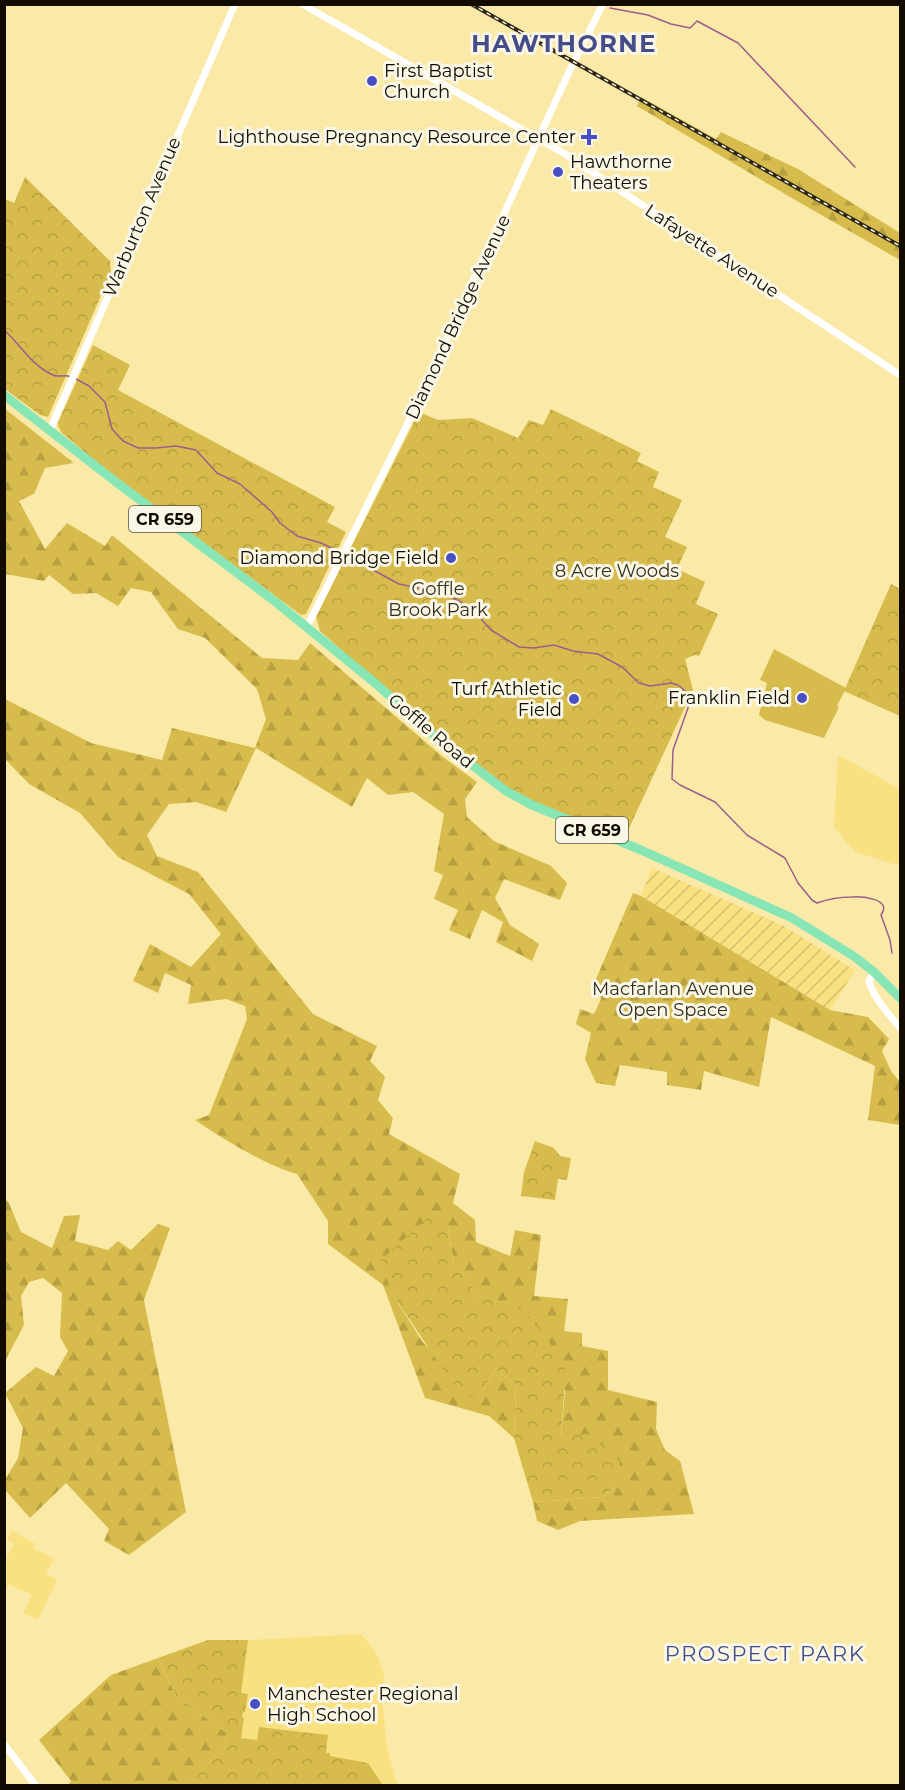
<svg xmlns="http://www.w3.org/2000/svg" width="905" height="1790" font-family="Montserrat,sans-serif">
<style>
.built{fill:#f9e181}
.industrial{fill:url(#industrial-furrows)}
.grass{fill:#d7bc4d}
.forest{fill:url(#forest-firs)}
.park{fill:url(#park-crowns)}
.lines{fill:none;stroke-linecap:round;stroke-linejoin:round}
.stream{stroke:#9e5d8b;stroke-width:1.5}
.tertiary{stroke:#fff;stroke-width:7}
.primary{stroke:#88e5b5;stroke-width:9}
.rail-casing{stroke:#2f2715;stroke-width:4}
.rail{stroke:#fbf7e7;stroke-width:1.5;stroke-dasharray:4.5;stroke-linecap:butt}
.poi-dot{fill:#484ec3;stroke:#fbf7e7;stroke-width:2}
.labels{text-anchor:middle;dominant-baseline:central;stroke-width:6;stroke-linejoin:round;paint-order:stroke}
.shield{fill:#fbf7e7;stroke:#575245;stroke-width:1.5}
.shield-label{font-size:16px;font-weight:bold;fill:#110b00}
.poi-label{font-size:18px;fill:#110b00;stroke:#fbf7e7;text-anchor:end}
.street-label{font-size:18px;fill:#110b00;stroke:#fbf7e7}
.park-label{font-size:18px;fill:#342f1b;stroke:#fbf7e7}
.quarter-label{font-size:21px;letter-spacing:1.5px;fill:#444d8a;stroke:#fbf7e7}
.district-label{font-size:24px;font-weight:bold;letter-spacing:1.5px;fill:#444d8a;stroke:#fbf7e7}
</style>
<defs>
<pattern id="industrial-furrows" width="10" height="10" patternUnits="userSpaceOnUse" patternTransform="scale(1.5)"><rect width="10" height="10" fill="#f9e181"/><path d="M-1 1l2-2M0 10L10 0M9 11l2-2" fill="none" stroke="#d4c06e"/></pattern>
<pattern id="forest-firs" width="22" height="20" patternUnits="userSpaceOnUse" patternTransform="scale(1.5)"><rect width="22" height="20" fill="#d7bc4d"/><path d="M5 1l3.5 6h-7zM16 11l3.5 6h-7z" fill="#b8a041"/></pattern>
<pattern id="park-crowns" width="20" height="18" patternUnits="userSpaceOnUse" patternTransform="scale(1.5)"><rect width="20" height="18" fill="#d7bc4d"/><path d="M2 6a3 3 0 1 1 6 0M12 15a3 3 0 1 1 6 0" fill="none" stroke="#b8a041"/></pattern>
</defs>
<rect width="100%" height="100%" fill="#fbeaa7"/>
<!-- built -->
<g class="built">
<polygon points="838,755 900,789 900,866 855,852 834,827"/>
<polygon points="11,1531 36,1544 34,1549 54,1558 46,1574 57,1580 38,1620 23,1613 32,1595 9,1584 5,1593 5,1562 14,1543 7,1540"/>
<polygon points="361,1634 376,1652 384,1675 382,1698 387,1747 396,1781 399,1785 189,1785 218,1752 158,1658 208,1640 248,1640"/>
</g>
<!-- industrial -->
<polygon class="industrial" points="652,868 782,925 855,970 830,1010 641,896"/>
<!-- grass -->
<polygon class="grass" points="774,649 846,688 837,706 839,707 824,738 765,720 759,715 767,683 760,680"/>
<!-- forest -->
<g class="forest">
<polygon points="641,97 716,139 721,132 798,169 900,233 900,260 790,197 637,106"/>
<path d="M4,408L74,463L45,468L34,494L19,501L45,549L67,523L105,546L112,535L262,658L298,660L310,643L443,757L477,782L465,799L467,817L494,841L551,866L567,883L560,900L504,879L495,898L510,925L539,944L532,961L496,942L503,922L482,910L470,939L449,930L458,910L434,899L443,875L434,871L444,814L413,792L388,795L367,778L352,807L256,748L226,812L196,802L169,804L147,835L157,856L198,872L313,1014L377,1046L370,1061L385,1077L378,1100L393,1118L389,1134L460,1174L453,1203L475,1220L476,1242L510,1256L515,1230L541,1235L534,1296L568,1299L564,1331L582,1333V1346L608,1351V1390L657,1402L656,1429L665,1450L680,1461L694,1514L580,1521L558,1530L537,1521L533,1502L603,1497L616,1486L561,1438L565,1390L510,1303L479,1298L454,1264L448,1229L381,1261L393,1295L422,1341L430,1350L481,1393L495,1369L516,1385L514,1438L489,1416L425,1398L383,1285L328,1244V1221L297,1174C265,1165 223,1139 195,1120L209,1115L247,1019L245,1006L226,999L188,1004L191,985L165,973L158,993L133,981L150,944L191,967L221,934L189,894L118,857L80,813L29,784L5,759V699L91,743L162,760L172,728L255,748L266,719L257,689L205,638L178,629L151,592L131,588L118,606L96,593L73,594L49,575L44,581L5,574Z"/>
<polygon points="633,893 641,896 830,1010 868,1017 889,1039 882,1051 891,1071 900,1082 900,1125 868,1120 875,1066 771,1017 759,1087 704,1071 701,1090 667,1085 667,1072 620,1065 615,1086 596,1083 585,1059 591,1033 576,1024 580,1009 594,1014 601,999 596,979"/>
<polygon points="5,1200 8,1201 21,1232 52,1248 64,1216 80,1215 75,1241 108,1250 118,1241 131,1250 158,1224 170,1228 144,1300 186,1512 129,1555 104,1541 109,1529 66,1483 30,1518 5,1490 5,1480 18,1458 23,1428 5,1393 36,1367 54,1376 68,1351 60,1337 62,1293 43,1278 29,1282 21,1296 24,1325 5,1361"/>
<polygon points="158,1658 176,1696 228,1734 223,1747 189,1786 68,1785 71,1781 39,1740 111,1675"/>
</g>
<!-- park -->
<g class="park">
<polygon points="25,177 110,261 111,273 48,417 40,415 5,389 5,199 14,203"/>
<polygon points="93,345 130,365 118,390 335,507 327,522 346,532 306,614 301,615 109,472 62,433 58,426 58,422"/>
<polygon points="551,409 641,453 637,461 659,472 653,487 682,500 665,537 687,547 677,569 705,582 696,604 718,614 699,656 695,655 685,659 693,690 624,839 532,801 506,787 438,736 320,631 316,617 419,412 438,420 472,418 518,438 529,420 543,425"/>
<polygon points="891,584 900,589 900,716 844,691"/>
<polygon points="535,1141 554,1148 560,1156 571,1158 567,1180 558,1179 555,1200 521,1196 524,1172"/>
<polygon points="431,1215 448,1229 454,1264 479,1297 510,1303 530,1317 566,1365 561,1437 588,1434 620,1461 616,1486 603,1497 533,1502 514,1438 516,1385 495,1369 481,1393 462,1398 393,1295 380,1261"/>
<polygon points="208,1640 248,1640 241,1693 248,1694 245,1712 243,1712 242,1717 244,1718 241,1738 257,1740 259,1727 328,1735 326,1753 330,1753 330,1756 368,1763 383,1785 189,1785 223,1747 228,1734 176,1696 158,1658"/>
</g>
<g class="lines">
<!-- stream -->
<g class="stream">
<polyline points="610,8 648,15 671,24 690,28 697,21 738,43 855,167"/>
<path d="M4,330C21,345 32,366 53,375C59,378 64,374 71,377"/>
<polyline points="76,379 89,386 105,402 112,429 123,441 138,448 156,448 176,446 196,450 217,473 240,484 272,512 280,523 297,536 321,543 340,552"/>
<path d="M347,556L399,584L443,593L459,601L474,611L491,630L519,647L534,648L554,645L573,651L598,654L622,667L639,683L650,686L671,683L678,685L689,694L688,708L673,750L672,779L680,785L715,802L747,835L785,858L798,883L812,900L817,903C828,899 840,897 852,897C862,896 893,899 881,915L890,940L892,953"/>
</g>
<!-- tertiary -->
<g class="tertiary">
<polyline points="302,4 565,154 900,375"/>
<polyline points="50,430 235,4"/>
<polyline points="307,627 407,425 569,72 603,4"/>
<path d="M874,972L869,981C874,999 889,1014 900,1028"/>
<polyline points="4,1744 36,1786"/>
</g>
<!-- primary -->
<polyline class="primary" points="4,395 116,482 277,603 375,683 439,740 506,791 532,805 641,850 792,918 855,957 874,972 900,998"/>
<!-- rail casing -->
<g class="rail-casing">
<polyline id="rail" points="471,4 900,246"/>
</g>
<!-- rail -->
<use href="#rail" class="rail"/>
</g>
<!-- markers -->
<g class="poi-dot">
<circle cx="372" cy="81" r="6"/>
<path d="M586 128h6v6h6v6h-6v6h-6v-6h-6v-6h6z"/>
<circle cx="558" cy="172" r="6"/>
<circle cx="451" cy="558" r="6"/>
<circle cx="802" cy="698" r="6"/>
<circle cx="574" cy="699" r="6"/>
<circle cx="255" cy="1704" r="6"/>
</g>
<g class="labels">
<!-- shield labels -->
<g class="shield">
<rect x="129" y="506" width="72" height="26" rx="4.5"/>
<rect x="556" y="817" width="72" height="26" rx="4.5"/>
</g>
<g class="shield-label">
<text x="165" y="519">CR 659</text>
<text x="592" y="830">CR 659</text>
</g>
<!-- poi labels -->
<g class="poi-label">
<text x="384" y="71" text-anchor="start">First Baptist<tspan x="384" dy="21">Church</tspan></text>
<text x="576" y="137">Lighthouse Pregnancy Resource Center</text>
<text x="570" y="162" text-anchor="start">Hawthorne<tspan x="570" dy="21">Theaters</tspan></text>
<text x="439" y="558">Diamond Bridge Field</text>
<text x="562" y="689">Turf Athletic<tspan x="562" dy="21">Field</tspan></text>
<text x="790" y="698">Franklin Field</text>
<text x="267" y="1694" text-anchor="start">Manchester Regional<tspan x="267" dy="21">High School</tspan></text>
</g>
<!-- street labels -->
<g class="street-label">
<text transform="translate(142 217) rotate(-67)">Warburton Avenue</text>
<text transform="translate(712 251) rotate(33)">Lafayette Avenue</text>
<text transform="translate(458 317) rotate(-65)">Diamond Bridge Avenue</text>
<text transform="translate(431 731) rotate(40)">Goffle Road</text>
</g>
<!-- park labels -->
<g class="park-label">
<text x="617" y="571">8 Acre Woods</text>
<text x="438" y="589">Goffle<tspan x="438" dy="21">Brook Park</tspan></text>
<text x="673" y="989">Macfarlan Avenue<tspan x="673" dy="21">Open Space</tspan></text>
</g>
<!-- quarter labels -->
<g class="quarter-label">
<text x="765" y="1653">PROSPECT PARK</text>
</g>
<!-- district labels -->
<g class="district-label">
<text x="564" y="43">HAWTHORNE</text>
</g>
</g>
<!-- border -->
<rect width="905" height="1790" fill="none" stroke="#110b00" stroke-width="12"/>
</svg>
